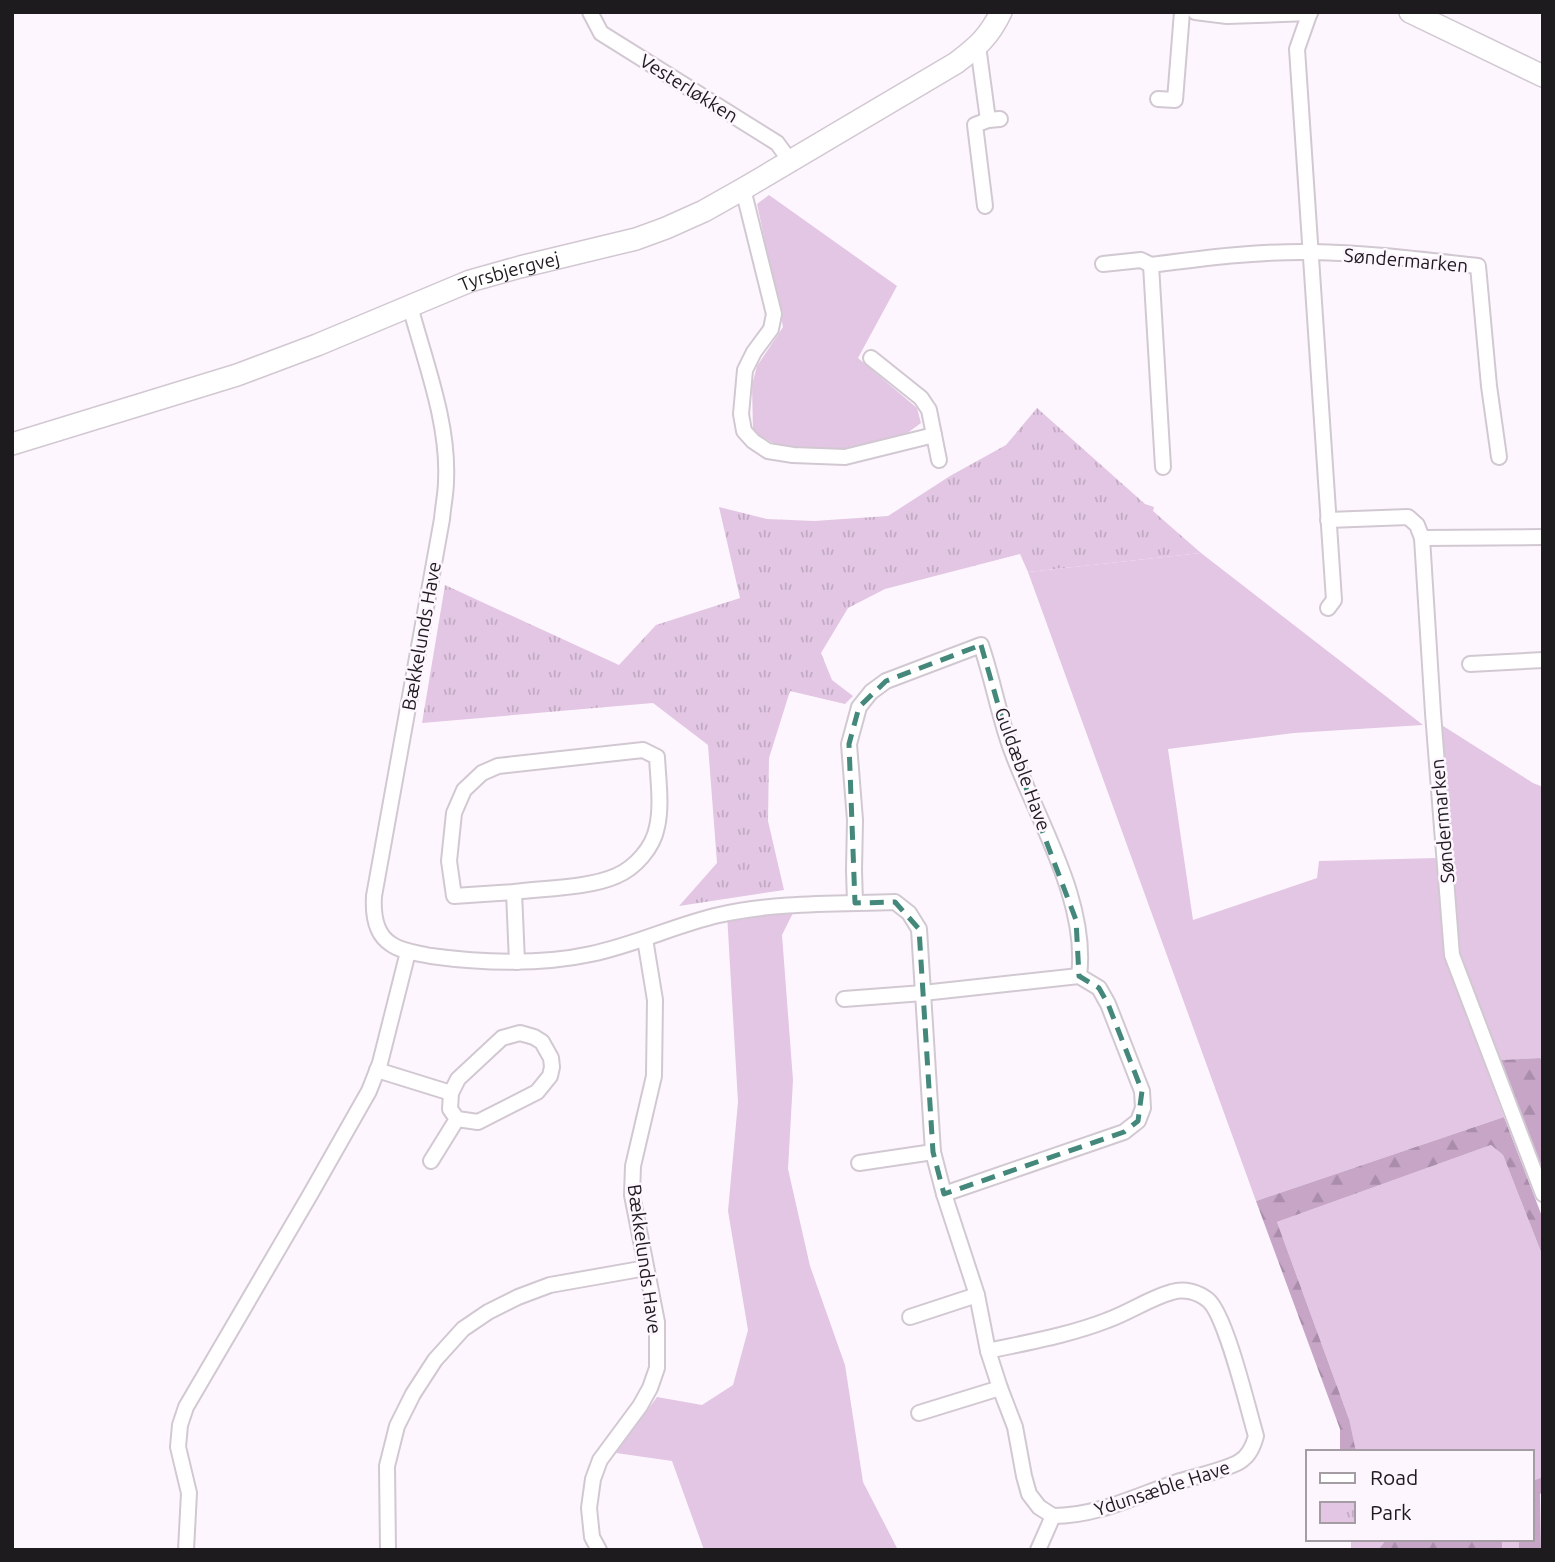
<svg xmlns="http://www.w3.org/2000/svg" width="1555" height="1562" font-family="Ubuntu,sans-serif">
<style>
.grass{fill:#e2c6e3}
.forest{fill:url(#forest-firs)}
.park{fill:url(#park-tufts)}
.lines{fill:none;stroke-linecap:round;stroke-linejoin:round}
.street-casing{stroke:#d2c8d2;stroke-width:18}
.secondary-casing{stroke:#d2c8d2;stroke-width:24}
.street{stroke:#fff;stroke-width:14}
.secondary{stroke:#fff;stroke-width:21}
.marked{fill:none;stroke:#44887c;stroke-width:5;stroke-dasharray:14 9;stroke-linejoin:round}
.labels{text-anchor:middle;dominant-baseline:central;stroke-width:5;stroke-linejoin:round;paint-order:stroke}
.street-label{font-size:19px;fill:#1e1b1e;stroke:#fef6fe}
</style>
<defs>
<pattern id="forest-firs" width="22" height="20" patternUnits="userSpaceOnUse" patternTransform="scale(1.75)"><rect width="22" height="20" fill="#c6a5c7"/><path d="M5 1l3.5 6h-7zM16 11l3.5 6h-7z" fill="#aa8daa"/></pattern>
<pattern id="park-tufts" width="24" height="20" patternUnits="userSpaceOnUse" patternTransform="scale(1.75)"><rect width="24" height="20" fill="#e2c6e3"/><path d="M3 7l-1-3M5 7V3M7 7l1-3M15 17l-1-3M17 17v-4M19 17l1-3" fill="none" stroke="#c1aac2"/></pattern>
</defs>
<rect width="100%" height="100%" fill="#fef6fe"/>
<!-- grass -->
<g class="grass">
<polygon points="769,195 897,286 858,358 917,408 921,423 906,434 847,448 784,449 753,432 752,385 757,366 783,327 757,204"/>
<polygon points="1201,553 1423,725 1294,733 1168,749 1193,920 1317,878 1319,861 1437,858 1447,959 1504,1117 1256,1201 1028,572"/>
<polygon points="1440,724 1533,783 1543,787 1543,1061 1540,1058 1499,1060 1456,951"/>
<polygon points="797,905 782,935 793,1080 788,1169 810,1266 845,1365 863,1482 898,1550 704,1550 672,1461 616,1453 657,1397 702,1405 733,1385 748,1330 728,1211 738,1102 727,914"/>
<polygon points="1491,1145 1503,1155 1543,1257 1543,1477 1532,1481 1532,1452 1350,1452 1349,1419 1277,1222"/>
<rect x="1351" y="1539" width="168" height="11"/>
</g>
<!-- forest -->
<g class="forest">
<polygon points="1540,1058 1543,1061 1543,1172 1499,1060"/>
<polygon points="1504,1117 1543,1219 1543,1257 1503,1155 1491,1145 1277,1222 1349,1419 1356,1452 1340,1452 1340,1429 1256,1201"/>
<polygon points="1543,1477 1543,1492 1540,1494 1541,1550 1519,1550 1519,1539 1532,1539 1532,1481"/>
<polygon points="1387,1539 1502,1539 1502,1550 1379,1549"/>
</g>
<!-- park -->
<polygon class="park" points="1037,408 1145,504 1154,507 1153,511 1201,553 1028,572 1020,554 885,589 848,608 821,653 832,680 853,696 845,704 790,691 769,758 768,821 784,890 679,906 717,863 708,745 653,703 422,723 445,585 619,665 656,625 740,598 719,507 767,519 814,521 888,516 950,476 1006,445"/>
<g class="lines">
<!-- street casing -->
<g class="street-casing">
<g id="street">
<polyline points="590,12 601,33 777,143 791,162"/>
<polyline points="1195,12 1227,16 1310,13"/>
<polyline points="1310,12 1297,49 1334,600 1328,608"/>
<polyline points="978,46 988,120 1000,119"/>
<polyline points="1158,99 1175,100 1182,12"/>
<polyline points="743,189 774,314 771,329 754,352 745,370 741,414 744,431 753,441 768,451 793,455 845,457 934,435"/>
<polyline points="985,206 975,125 988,120"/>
<polyline points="1103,264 1141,260 1151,265"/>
<path d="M410,306C425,362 449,423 446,481C446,493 443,506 442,519L374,896C373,912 375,934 391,944C402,952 418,953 431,956C481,963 541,965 591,954C635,945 675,925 719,915C776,902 836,904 895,902L909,913L919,929L933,1152L944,1194L977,1295L988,1351L1000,1388L1015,1427L1024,1476L1029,1494L1039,1507L1053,1516L1038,1550"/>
<polyline points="871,358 921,398 929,410 939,460"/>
<path d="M1163,467L1151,265C1204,258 1258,251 1312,252C1368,253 1423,260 1478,266L1489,386L1499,457"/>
<polyline points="1328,520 1408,517 1417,525 1422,538 1433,713 1452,955 1543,1194"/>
<polyline points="1422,538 1543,537"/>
<polyline points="1470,664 1543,660"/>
<path d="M514,892L454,896L449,861L454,813L464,790L482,773L498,766L643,750L657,757C658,779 662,805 657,827C653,848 635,868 616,876C589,888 545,888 514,892L517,962"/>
<path d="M855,903L854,870L855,820L849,744L859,707L871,692L886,681L981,645C992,677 998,711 1009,743C1033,814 1089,898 1079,976"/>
<polyline points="844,999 923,993 1079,976 1099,988 1108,1004 1142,1091 1143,1108 1138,1121 1124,1132 944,1194"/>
<polyline points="377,1070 451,1093"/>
<polyline points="431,1161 457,1119 478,1122 537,1092 550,1076 552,1067 551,1058 542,1042 534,1037 520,1033 502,1038 458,1079 451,1093 450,1109 457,1119"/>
<polyline points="859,1163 933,1152"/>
<polyline points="910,1317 977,1295"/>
<path d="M988,1351C1029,1342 1070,1335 1108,1320C1130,1312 1150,1298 1172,1292C1184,1288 1198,1292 1208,1300C1226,1315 1248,1409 1256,1436C1253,1447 1249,1456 1239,1462C1225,1470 1194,1477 1177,1482C1136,1496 1097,1516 1053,1516"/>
<polyline points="919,1413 1000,1388"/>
<polyline points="186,1550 189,1493 178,1447 180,1425 186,1407 310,1195 369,1091 380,1063 408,952"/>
<polyline points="388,1550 387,1466 397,1426 413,1394 435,1360 463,1329 488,1312 518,1297 550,1285 646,1268"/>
<polyline points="599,1550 592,1537 589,1508 593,1479 600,1460 640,1406 650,1388 657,1368 657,1322 632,1195 633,1166 654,1076 655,1000 645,939"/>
</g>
</g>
<!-- secondary casing -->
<g class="secondary-casing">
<g id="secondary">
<polyline points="1410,12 1543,76"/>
<path id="s1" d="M12,444L237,375L317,345L470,281L520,267L636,239L666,228L704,211L743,189L956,63C977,47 989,37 1001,12"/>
</g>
</g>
<!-- street -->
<use href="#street" class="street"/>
<!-- secondary -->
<use href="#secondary" class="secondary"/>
</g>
<!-- marked area -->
<path class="marked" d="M981,645L1009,743L1076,920L1079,976L1099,988L1108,1004L1142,1091L1138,1121L1124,1132L944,1194L933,1152L919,929L895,902L855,903L849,744L859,707L886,681Z"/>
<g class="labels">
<!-- street labels -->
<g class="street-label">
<text transform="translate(689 88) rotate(32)">Vesterløkken</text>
<text transform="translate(1406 260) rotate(5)">Søndermarken</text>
<text stroke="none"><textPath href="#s1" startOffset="527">Tyrsbjergvej</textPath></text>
<text transform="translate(421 636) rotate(-80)">Bækkelunds Have</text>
<text transform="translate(1023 769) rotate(70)">Guldæble Have</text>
<text transform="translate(1442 821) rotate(-95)">Søndermarken</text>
<text transform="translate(645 1259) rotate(82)">Bækkelunds Have</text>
<text transform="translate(1162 1488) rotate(-18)">Ydunsæble Have</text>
</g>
</g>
<!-- border -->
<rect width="1555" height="1562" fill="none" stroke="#1e1b1e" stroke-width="28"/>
<!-- legend -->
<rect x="1306" y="1450" width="228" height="91" fill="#fef6fe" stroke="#a49ea4" stroke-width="2"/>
<rect x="1320" y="1473" width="35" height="10" fill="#ffffff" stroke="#a49ea4" stroke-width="2"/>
<text x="1370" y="1485" font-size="21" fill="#1e1b1e">Road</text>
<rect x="1320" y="1502" width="35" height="21" fill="url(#park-tufts)" stroke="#a49ea4" stroke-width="2"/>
<text x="1370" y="1520" font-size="21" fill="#1e1b1e">Park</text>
</svg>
